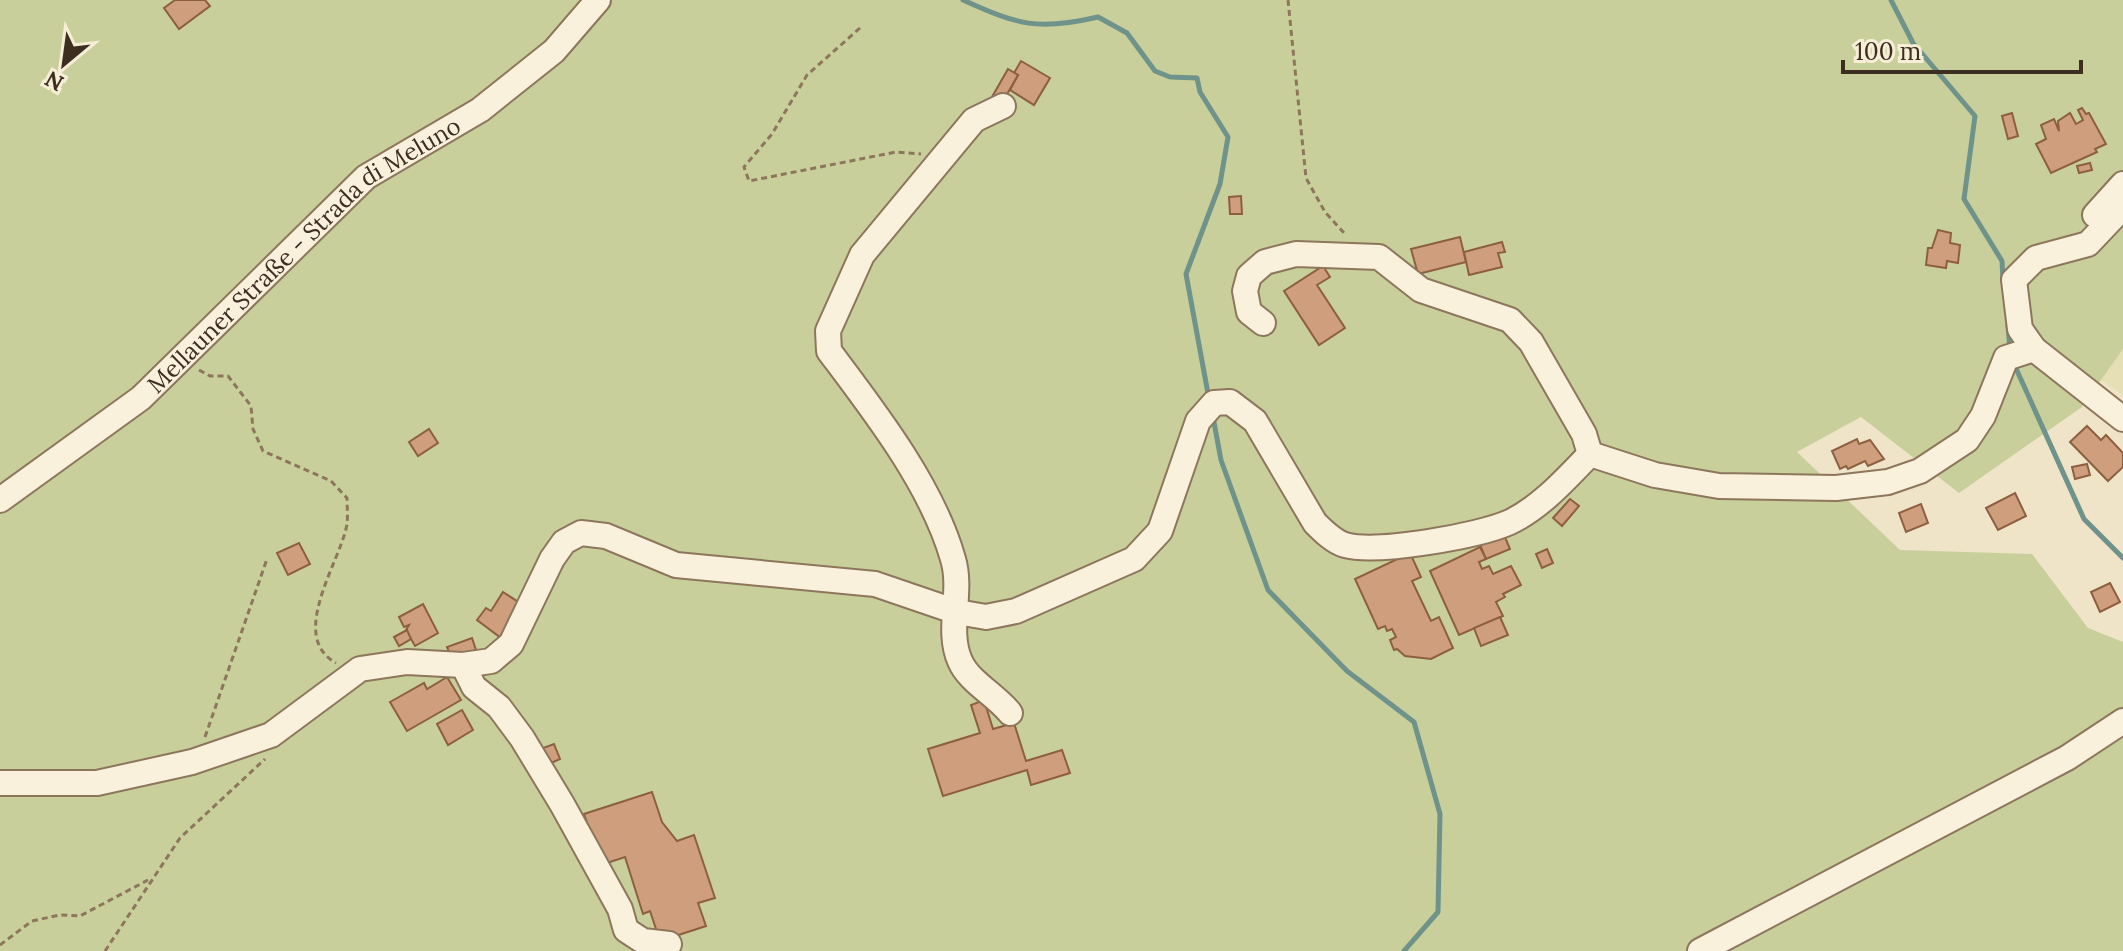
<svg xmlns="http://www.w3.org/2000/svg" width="2123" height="951" font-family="Lora,serif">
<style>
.farmland{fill:#e6deb5}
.green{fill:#c9cf9b}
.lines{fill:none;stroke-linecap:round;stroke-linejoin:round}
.stream{stroke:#6f938a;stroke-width:5}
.building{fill:#cf9f7d;stroke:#8d5f41;stroke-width:2}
.minor-casing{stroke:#8d765c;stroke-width:28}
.path{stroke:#8d765c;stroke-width:3;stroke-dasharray:6 4;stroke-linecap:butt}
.minor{stroke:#faf1dc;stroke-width:24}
.labels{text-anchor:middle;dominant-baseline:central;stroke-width:7;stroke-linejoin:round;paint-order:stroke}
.street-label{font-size:24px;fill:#3d2e20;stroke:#f7eed8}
</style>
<rect width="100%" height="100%" fill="#f0e4c8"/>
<!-- farmland -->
<polygon class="farmland" points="2123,349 2123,395 2101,380"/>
<!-- green -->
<polygon class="green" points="0,0 2123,0 2123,349 2082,407 1959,493 1861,417 1797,452 1900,550 2032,554 2088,628 2123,642 2123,951 0,951"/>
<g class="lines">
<!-- stream -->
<g class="stream">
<path d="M963,0C1018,25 1038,31 1098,17L1127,33L1155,71L1170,77L1197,78L1200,92L1228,137L1220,184L1186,274L1209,399"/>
<polyline points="1891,0 1913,43 1975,116 1964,199 2002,261 2003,280"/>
<polyline points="2008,325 2010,351"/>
<polyline points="2014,364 2084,519 2123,558"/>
<polyline points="1213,417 1221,460 1268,590 1347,671 1414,722 1440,814 1438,912 1404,951"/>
</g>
</g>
<!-- building -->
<g class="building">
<polygon points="175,0 205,0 210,6 179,29 164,8"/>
<polygon points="1021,61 1050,78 1034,105 1010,90 1018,75 1014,73"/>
<polygon points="1008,69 1018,75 1002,103 992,97"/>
<polygon points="2082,108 2086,114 2089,113 2106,144 2095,149 2097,152 2051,173 2036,144 2046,139 2041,125 2054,119 2059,131 2058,121 2070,113 2076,124 2083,120 2078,110"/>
<polygon points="2012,113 2018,136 2008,139 2002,116"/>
<polygon points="2090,163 2092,170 2079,173 2077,166"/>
<polygon points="1241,196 1242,214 1230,214 1229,197"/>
<polygon points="1938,230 1951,233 1950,243 1960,245 1958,263 1947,261 1946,268 1926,265 1928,248 1932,248"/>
<polygon points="1460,237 1466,262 1418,274 1411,249"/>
<polygon points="1502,242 1505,252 1498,253 1502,267 1469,275 1464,252"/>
<polygon points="1323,266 1330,277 1317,285 1345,328 1319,345 1284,291"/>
<polygon points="2087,426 2101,440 2106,435 2123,453 2123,467 2108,481 2070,442"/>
<polygon points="429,429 438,443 418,456 409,442"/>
<polygon points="1857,439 1859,444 1870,440 1884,459 1868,466 1865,461 1848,469 1846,466 1840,469 1832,451"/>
<polygon points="2087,464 2090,475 2075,479 2072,467"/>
<polygon points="2015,493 2026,516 1998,530 1986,508"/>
<polygon points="1570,499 1579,506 1562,526 1553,518"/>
<polygon points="1921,504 1928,523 1906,532 1899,513"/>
<polygon points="1504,535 1510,549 1486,559 1480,545"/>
<polygon points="299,543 310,564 288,575 277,553"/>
<polygon points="1480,547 1486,559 1479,562 1482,569 1489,566 1493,574 1511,566 1521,585 1503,594 1505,597 1496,602 1503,616 1459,635 1430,571"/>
<polygon points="1547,549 1553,563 1542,568 1536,554"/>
<polygon points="1410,553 1421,577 1412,581 1431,621 1439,617 1453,648 1431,659 1405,656 1397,649 1394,650 1390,640 1396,637 1392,629 1387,631 1385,626 1378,629 1355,579"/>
<polygon points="2110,583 2120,602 2100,612 2091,592"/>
<polygon points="503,592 523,605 501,638 477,620 486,608 491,611"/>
<polygon points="423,604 438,633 415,646 406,630 409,625 404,627 399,617"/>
<polygon points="1500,617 1508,635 1481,646 1474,628"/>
<polygon points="407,630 411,639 399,646 394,637"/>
<polygon points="472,638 476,650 452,659 447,647"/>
<polygon points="447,677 461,700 407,731 390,702 424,683 427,689"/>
<polygon points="984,700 993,729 1014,723 1026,761 1062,750 1070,773 1031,785 1027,770 943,796 928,749 980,733 971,705"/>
<polygon points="462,710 473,730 448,745 437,724"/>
<polygon points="554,744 560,759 549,764 543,748"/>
<polygon points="652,792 662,822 677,841 694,835 715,898 698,903 706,926 660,941 650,911 643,914 625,857 601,865 584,814"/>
</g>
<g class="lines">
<!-- minor casing -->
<g class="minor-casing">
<g id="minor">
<path d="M1003,106L974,120L862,255L828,331L829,351C874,411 932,485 953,559C963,592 946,630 960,661C969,682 996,695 1010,713"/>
<polyline points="2123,207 2088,244 2036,258 2014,280 2020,329 2034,349 2123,419"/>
<polyline points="2095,215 2123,184"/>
<polyline points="1263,323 1249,312 1245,291 1249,276 1265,262 1296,254 1379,257 1421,290 1510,320 1531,342 1584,434 1590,454"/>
<path id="s1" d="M0,500L141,398L366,177L480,110L554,51L598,0"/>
<polyline points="463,665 474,687 499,707 522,738 562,804 620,909 626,930 643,941 669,944"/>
<path d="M0,783H97L192,762L271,735L360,669L407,662L463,665L491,661L511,644L552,559L564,542L581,533L606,536L676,565L875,584L957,612L986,617L1016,611L1134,559L1160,531L1198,421L1214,403L1230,402L1255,421L1315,523C1323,531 1334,542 1345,545C1377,554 1479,536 1510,522C1541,507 1566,479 1590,454L1655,475L1719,486L1836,488L1888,482L1920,471L1967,440L1983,416L2006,358L2034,349"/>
<polyline points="1700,951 2067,758 2123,721"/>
</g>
</g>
<!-- path -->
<g class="path">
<polyline points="1288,0 1306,178 1325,212 1345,234"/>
<polyline points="860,28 807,75 772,134 744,167 749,181 896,152 921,154"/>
<path d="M199,370L210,376H228L251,406L253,429L263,451L331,481L347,498C347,507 348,516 347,524C341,561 287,636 336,663"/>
<polyline points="205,737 267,559"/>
<polyline points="0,945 32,921 60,915 80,916 148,880"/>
<polyline points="105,951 180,838 265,759"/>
</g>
<!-- minor -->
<use href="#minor" class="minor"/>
</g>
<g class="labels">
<!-- street labels -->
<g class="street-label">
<text stroke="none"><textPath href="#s1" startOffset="392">Mellauner Straße - Strada di Meluno</textPath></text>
</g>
</g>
<!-- north arrow -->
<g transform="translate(64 64) rotate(209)" stroke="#f7eed8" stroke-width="6" paint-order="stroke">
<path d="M0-6L14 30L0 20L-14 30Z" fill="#3d2e20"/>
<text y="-12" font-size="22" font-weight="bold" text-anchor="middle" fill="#3d2e20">N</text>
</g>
<!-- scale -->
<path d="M1843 60v12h238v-12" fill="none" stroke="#3d2e20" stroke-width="4"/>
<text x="1855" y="60" font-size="24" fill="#3d2e20" stroke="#f7eed8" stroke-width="6" paint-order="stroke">100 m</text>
</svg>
